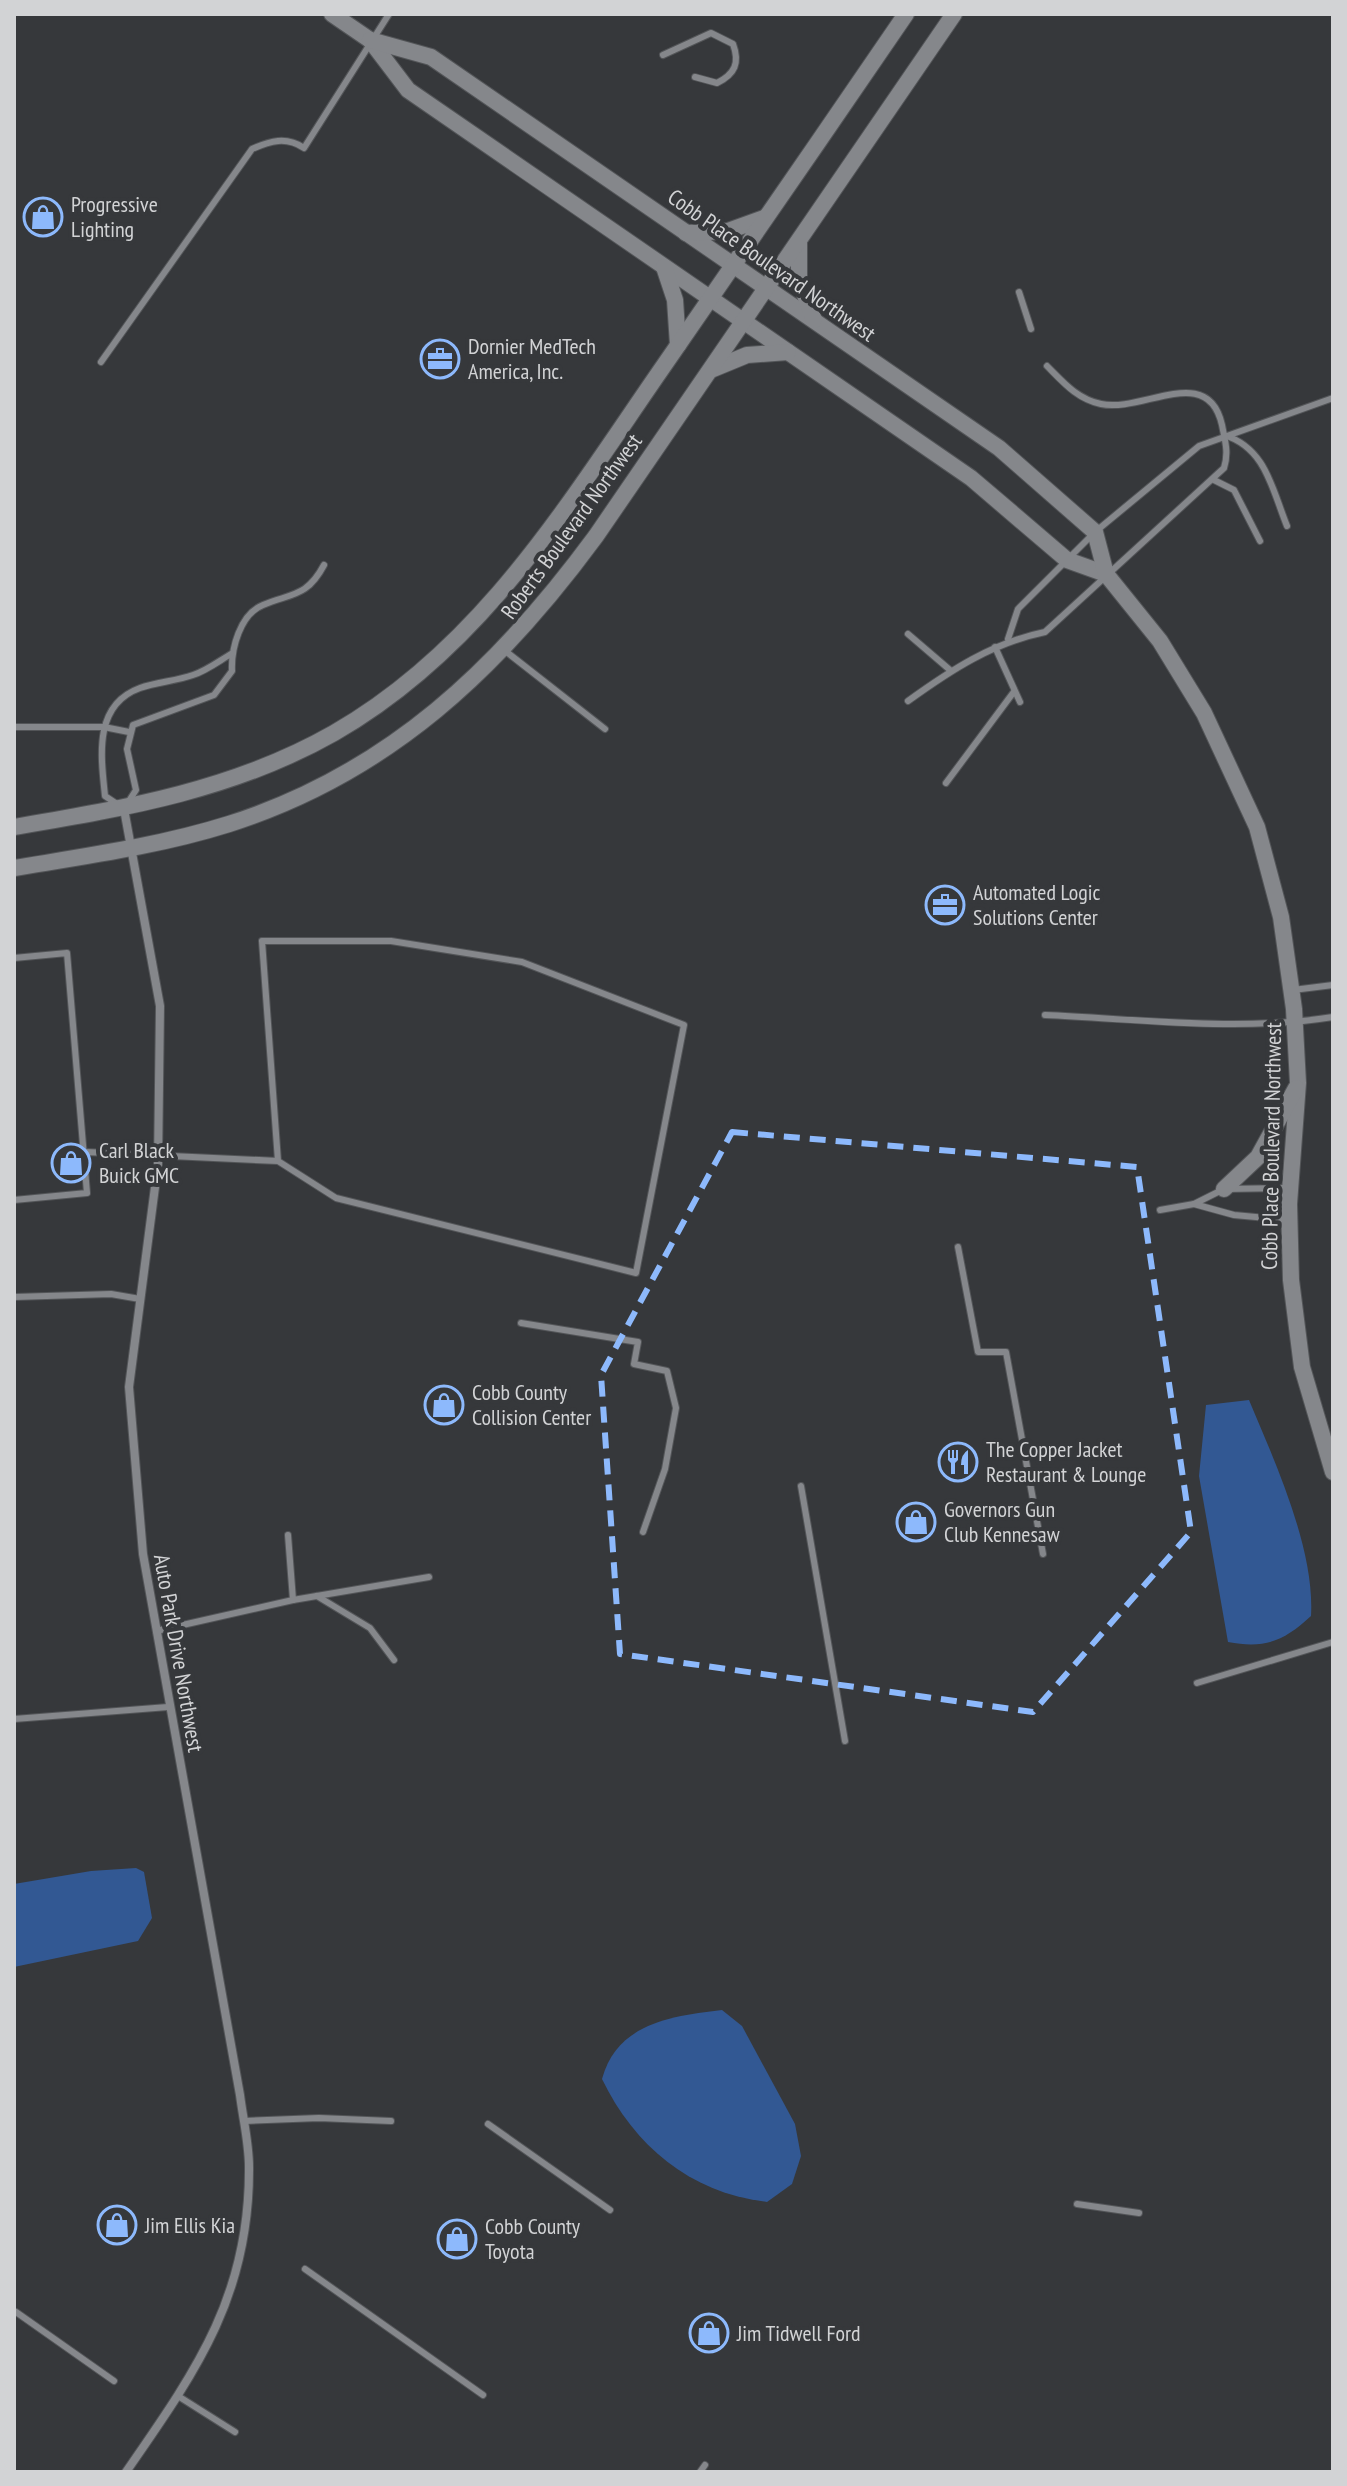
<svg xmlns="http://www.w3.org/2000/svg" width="1347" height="2486" font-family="'PT Sans Narrow',sans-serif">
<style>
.water{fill:#325893}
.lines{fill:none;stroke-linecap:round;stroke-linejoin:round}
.lane-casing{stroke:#535558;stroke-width:8}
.street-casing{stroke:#535558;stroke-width:10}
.secondary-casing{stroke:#535558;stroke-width:18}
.lane{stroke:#85878b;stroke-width:6}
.street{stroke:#85878b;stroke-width:8}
.secondary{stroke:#85878b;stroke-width:16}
.marked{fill:none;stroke:#8db9fc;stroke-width:6;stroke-dasharray:16 10;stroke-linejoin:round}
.labels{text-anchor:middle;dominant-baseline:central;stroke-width:8;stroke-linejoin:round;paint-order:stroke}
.poi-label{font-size:22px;fill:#d2d3d5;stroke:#36383b;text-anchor:start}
.street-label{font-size:22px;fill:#d2d3d5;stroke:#36383b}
</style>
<rect width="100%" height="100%" fill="#36383b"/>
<!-- water -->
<g class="water">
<path d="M1249,1400C1275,1462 1315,1549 1311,1616C1284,1641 1265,1649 1228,1642L1199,1476L1206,1405Z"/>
<polygon points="136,1868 144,1872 152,1918 138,1941 14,1967 14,1884 91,1871"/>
<path d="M722,2010L742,2026L795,2124L801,2156L792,2184L767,2202C691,2193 635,2147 602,2079C617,2023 672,2016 722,2010Z"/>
</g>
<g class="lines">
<!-- lane casing -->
<g class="lane-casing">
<g id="lane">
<path d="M663,55L711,33L733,44C740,63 735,74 717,83L695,77"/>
<polyline points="1019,292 1031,329"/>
<path d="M101,362L252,149C270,141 286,136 304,148L389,14"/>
<path d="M1224,435C1266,448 1272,489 1287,526"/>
<polyline points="1214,480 1234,490 1260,541"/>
<polyline points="908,634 950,670"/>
<polyline points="1008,639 1018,609 1095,532 1199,446 1333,398"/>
<polyline points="995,647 1020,702"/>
<polyline points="504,650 605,729"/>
<path d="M908,701C951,670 992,643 1045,632L1224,468C1229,452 1225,441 1222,425C1208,362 1143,413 1101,404C1077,399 1063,382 1047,366"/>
<polyline points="14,727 104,727 129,732"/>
<polyline points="946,783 1013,693"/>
<path d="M127,804L136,790L127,749L133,725L214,695L232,671C231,649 240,614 263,605C292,593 307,597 324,565"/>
<path d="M120,806L105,796C101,757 93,705 140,688C157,682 176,681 193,675C206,671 219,661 231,654"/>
<polyline points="14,958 67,953 87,1193 14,1200"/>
<polyline points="1293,990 1333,985"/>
<path d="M1045,1015C1139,1019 1239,1032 1333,1017"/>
<polyline points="86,1152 278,1161 262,941 391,941 522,962 684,1025 636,1273 336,1198 278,1161"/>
<polyline points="1194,1204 1234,1215 1289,1220"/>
<polyline points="1160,1210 1194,1204 1224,1189 1288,1188"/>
<polyline points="958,1247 978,1352 1006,1352 1043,1554"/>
<polyline points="14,1297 111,1294 140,1299"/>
<polyline points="521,1323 638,1342 634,1364 667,1371 676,1408 665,1469 643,1532"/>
<polyline points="801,1486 845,1741"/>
<polyline points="288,1535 293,1600"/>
<polyline points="317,1596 370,1628 394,1660"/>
<polyline points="156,1631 293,1600 429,1577"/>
<polyline points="1197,1683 1333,1642"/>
<polyline points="14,1719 168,1707"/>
<polyline points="244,2121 319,2118 391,2121"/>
<polyline points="488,2124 610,2210"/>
<polyline points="1077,2204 1139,2213"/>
<polyline points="305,2269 483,2395"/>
<polyline points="16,2312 114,2381"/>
<polyline points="178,2396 235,2432"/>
<polyline points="700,2472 705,2465"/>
</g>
</g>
<!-- street casing -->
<g class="street-casing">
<path id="street" d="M124,809L160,1006L158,1164L129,1387L143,1554L240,2095C243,2119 249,2143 249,2167C250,2296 196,2371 126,2472"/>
</g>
<!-- secondary casing -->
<g class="secondary-casing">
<g id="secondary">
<polyline points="332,14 370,40 408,90 971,478 1067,560 1106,574"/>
<polyline points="370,40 431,57 999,448 1095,532 1106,574 1160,641 1204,713 1257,827 1281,917 1294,1009 1298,1083 1289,1204 1291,1280 1302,1367 1333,1472"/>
<polyline points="686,233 728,231 764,218"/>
<polyline points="799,242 799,279 814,320"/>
<polyline points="664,267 675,300 678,345"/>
<polyline points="713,369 747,355 788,352"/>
<path d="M14,827C126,808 234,790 334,733C484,647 569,502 665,364C746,247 826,131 906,14"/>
<path d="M14,868C86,856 159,846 229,824C389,773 499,668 596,536L954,14"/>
<polyline points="1224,1189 1258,1157 1296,1088"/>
</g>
</g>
<!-- lane -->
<use href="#lane" class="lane"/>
<!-- street -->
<use href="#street" class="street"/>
<!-- secondary -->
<use href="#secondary" class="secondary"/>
</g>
<!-- marked area -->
<path class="marked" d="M732,1132L1137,1167L1191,1532L1033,1712L620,1654L601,1375Z"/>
<!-- icons -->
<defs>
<g id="shop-ring" transform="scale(2)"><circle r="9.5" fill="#36383b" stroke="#8db9fc" stroke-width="1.5"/><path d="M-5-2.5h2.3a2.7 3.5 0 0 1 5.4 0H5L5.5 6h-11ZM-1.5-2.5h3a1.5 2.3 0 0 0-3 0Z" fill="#8db9fc"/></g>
<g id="office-ring" transform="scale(2)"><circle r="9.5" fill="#36383b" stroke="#8db9fc" stroke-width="1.5"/><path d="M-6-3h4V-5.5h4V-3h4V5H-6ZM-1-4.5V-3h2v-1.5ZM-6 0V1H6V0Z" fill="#8db9fc"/></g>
<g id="restaurant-ring" transform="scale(2)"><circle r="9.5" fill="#36383b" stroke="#8db9fc" stroke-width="1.5"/><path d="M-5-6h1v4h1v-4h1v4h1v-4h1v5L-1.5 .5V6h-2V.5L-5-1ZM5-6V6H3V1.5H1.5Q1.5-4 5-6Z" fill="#8db9fc"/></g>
</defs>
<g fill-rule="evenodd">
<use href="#shop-ring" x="43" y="217"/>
<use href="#office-ring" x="440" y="359"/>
<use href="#office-ring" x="945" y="905"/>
<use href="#shop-ring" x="71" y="1163"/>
<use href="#shop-ring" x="444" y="1405"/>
<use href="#restaurant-ring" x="958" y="1462"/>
<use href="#shop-ring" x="916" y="1522"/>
<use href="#shop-ring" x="117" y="2225"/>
<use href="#shop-ring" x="457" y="2239"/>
<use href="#shop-ring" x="709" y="2333"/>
</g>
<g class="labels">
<!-- poi labels -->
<g class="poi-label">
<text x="71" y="204">Progressive<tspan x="71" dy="25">Lighting</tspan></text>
<text x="468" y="346">Dornier MedTech<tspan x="468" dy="25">America, Inc.</tspan></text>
<text x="973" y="892">Automated Logic<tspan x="973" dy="25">Solutions Center</tspan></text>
<text x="99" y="1150">Carl Black<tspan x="99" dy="25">Buick GMC</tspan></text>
<text x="472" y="1392">Cobb County<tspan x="472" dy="25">Collision Center</tspan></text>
<text x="986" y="1449">The Copper Jacket<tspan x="986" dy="25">Restaurant &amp; Lounge</tspan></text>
<text x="944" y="1509">Governors Gun<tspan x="944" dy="25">Club Kennesaw</tspan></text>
<text x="145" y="2225">Jim Ellis Kia</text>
<text x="485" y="2226">Cobb County<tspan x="485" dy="25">Toyota</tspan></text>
<text x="737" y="2333">Jim Tidwell Ford</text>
</g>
<!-- street labels -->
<g class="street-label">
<text transform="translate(772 265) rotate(35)">Cobb Place Boulevard Northwest</text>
<text transform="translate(571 526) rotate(-54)">Roberts Boulevard Northwest</text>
<text transform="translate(1271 1146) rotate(-89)">Cobb Place Boulevard Northwest</text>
<text transform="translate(179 1653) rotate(80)">Auto Park Drive Northwest</text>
</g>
</g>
<!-- border -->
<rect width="1347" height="2486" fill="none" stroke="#d2d3d5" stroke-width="32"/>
</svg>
